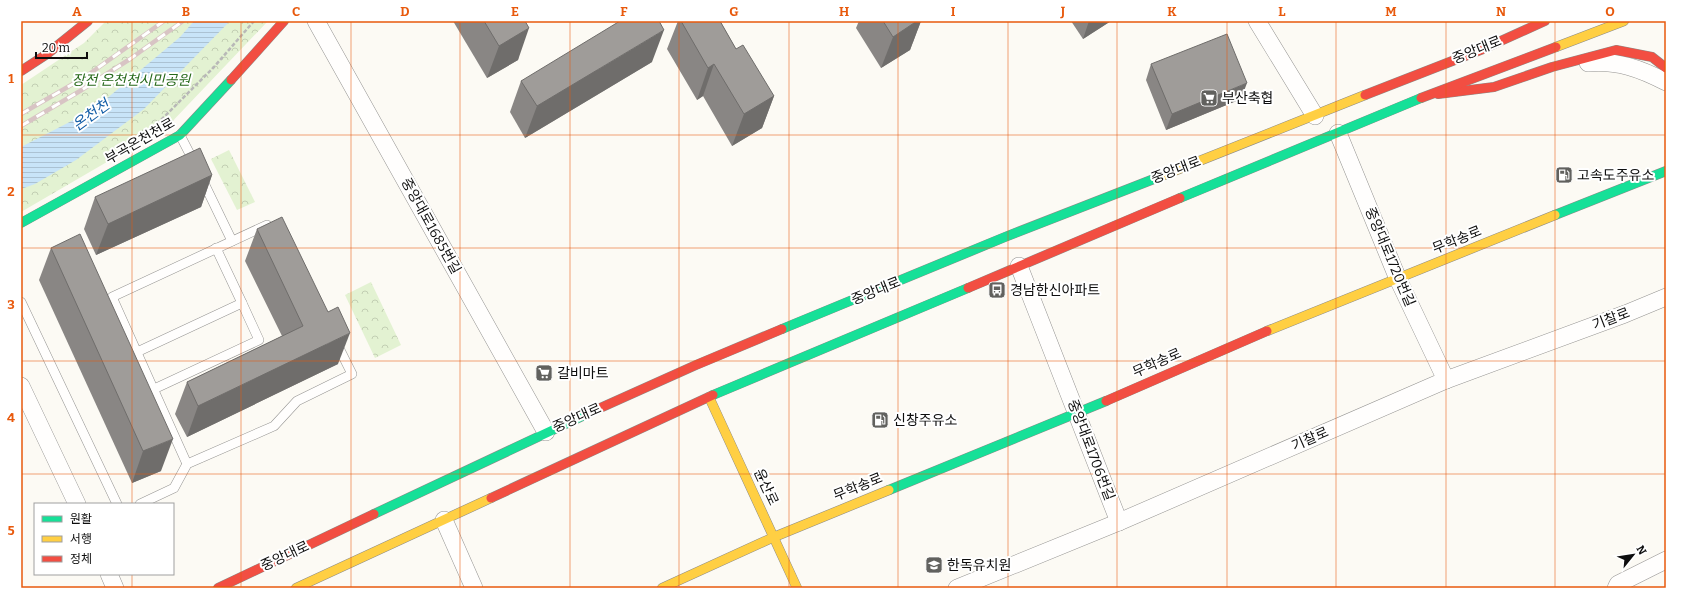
<svg xmlns="http://www.w3.org/2000/svg" width="1687" height="609" font-family="Bitter,'Noto Sans KR',serif">
<style>
.park{fill:url(#park-crowns)}
.water{fill:url(#water-rules)}
.lines{fill:none;stroke-linecap:round;stroke-linejoin:round}
.lane-casing{stroke:#959492;stroke-width:10}
.street-casing{stroke:#959492;stroke-width:18}
.fast-casing{stroke:#8c8b88;stroke-width:10}
.slow-casing{stroke:#8c8b88;stroke-width:10}
.jam-casing{stroke:#8c8b88;stroke-width:10}
.path{stroke:#b8b8b7;stroke-width:2.5;stroke-dasharray:4 2;stroke-linecap:butt}
.lane{stroke:#fffefd;stroke-width:9}
.street{stroke:#fffefd;stroke-width:17}
.fast{stroke:#16e098;stroke-width:9}
.slow{stroke:#ffcf43;stroke-width:9}
.jam{stroke:#f24e42;stroke-width:9}
.rail-casing{stroke:#d8c4c4;stroke-width:4.5}
.rail{stroke:#fff;stroke-width:3;stroke-dasharray:9;stroke-linecap:butt}
.wall{fill:#898684}
.shaded-wall{fill:#6f6d6b}
.building{fill:#9f9c99;stroke:#6f6d6b}
.grid{fill:none;stroke:#e8590c;stroke-width:1;stroke-opacity:0.55}
.labels{text-anchor:middle;dominant-baseline:central;stroke-width:4;stroke-linejoin:round;paint-order:stroke}
.street-label{font-size:14px;fill:#0e0e0e;stroke:#fff}
.park-label{font-size:14px;font-style:italic;fill:#27691b;stroke:#fff}
.poi-label{font-size:14px;fill:#0e0e0e;stroke:#fff;text-anchor:start}
.water-label{font-size:15px;font-style:italic;fill:#125da6;stroke:#fff}
.neatline{fill:none;stroke:#e8590c;stroke-width:1.5}
.grid-label{font-size:13px;text-anchor:middle;font-weight:bold;fill:#e8590c}
</style>
<defs>
<pattern id="park-crowns" width="20" height="18" patternUnits="userSpaceOnUse"><rect width="20" height="18" fill="#e3f2d2"/><path d="M2 6a3 3 0 1 1 6 0M12 15a3 3 0 1 1 6 0" fill="none" stroke="#c2ceb3"/></pattern>
<pattern id="water-rules" width="6" height="5" patternUnits="userSpaceOnUse"><rect width="6" height="5" fill="#c8e4f8"/><path d="M0 2.5h6" fill="none" stroke="#abc2d3"/></pattern>
</defs>
<rect width="100%" height="100%" fill="#fcfaf4"/>
<!-- park -->
<g class="park">
<polygon points="106,21 268,21 167,127 21,212 21,85 84,43"/>
<polygon points="229,150 255,202 237,210 211,159"/>
<polygon points="371,282 401,345 375,358 345,295"/>
</g>
<!-- water -->
<polygon class="water" points="194,21 230,21 144,109 76,160 35,184 21,189 21,147 93,110 180,37"/>
<g class="lines">
<!-- lane casing -->
<g class="lane-casing">
<g id="lane">
<polyline points="180,135 195,164"/>
<polyline points="202,179 232,241"/>
<polyline points="21,302 117,504"/>
<polyline points="137,352 242,303 216,248"/>
<polyline points="154,389 259,340 242,303"/>
<polyline points="187,464 112,297 267,225"/>
<polyline points="140,504 174,488 187,464 274,426 297,401 352,374 337,344"/>
</g>
</g>
<!-- street casing -->
<g class="street-casing">
<g id="street">
<polyline points="316,21 546,432"/>
<polyline points="1257,21 1315,116"/>
<path d="M1588,63C1617,60 1641,69 1666,82"/>
<polyline points="1338,133 1398,279 1446,380"/>
<polyline points="1019,266 1119,522"/>
<polyline points="21,386 77,504"/>
<polyline points="444,520 474,588"/>
<polyline points="109,574 115,588"/>
<polyline points="957,588 1119,522 1446,380 1625,314 1666,297"/>
<polyline points="1616,588 1618,584 1666,560"/>
</g>
</g>
<!-- fast casing -->
<g class="fast-casing">
<g id="fast">
<polyline points="1180,198 1421,98"/>
<polyline points="1555,215 1666,171"/>
<polyline points="21,223 180,135 231,80"/>
<polyline points="782,329 1005,237 1159,177"/>
<polyline points="713,395 968,288"/>
<polyline points="889,490 1106,401"/>
<polyline points="374,514 589,413"/>
</g>
</g>
<!-- slow casing -->
<g class="slow-casing">
<g id="slow">
<polyline points="1556,47 1624,21"/>
<polyline points="1159,177 1365,95"/>
<polyline points="1267,331 1555,215"/>
<polyline points="709,397 797,588"/>
<polyline points="296,588 491,498"/>
<polyline points="662,588 774,537 889,490"/>
</g>
</g>
<!-- jam casing -->
<g class="jam-casing">
<g id="jam">
<polyline points="21,71 47,54 88,21"/>
<polyline points="231,80 284,21"/>
<polyline points="1438,94 1494,87 1552,67 1616,50 1652,57 1666,68"/>
<polyline points="1365,95 1483,49 1545,21"/>
<polyline points="1421,98 1556,47"/>
<polyline points="968,288 1180,198"/>
<polyline points="1106,401 1267,331"/>
<polyline points="589,413 696,365 782,329"/>
<polyline points="491,498 713,395"/>
<polyline points="218,588 374,514"/>
</g>
</g>
<!-- path -->
<polyline class="path" points="157,124 214,67 254,21"/>
<!-- lane -->
<use href="#lane" class="lane"/>
<!-- street -->
<use href="#street" class="street"/>
<!-- fast -->
<use href="#fast" class="fast"/>
<!-- slow -->
<use href="#slow" class="slow"/>
<!-- jam -->
<use href="#jam" class="jam"/>
<!-- rail casing -->
<g class="rail-casing">
<g id="rail">
<polyline points="21,114 85,77 164,21"/>
<polyline points="21,126 80,91 130,59 183,21"/>
</g>
</g>
<!-- rail -->
<use href="#rail" class="rail"/>
</g>
<!-- wall -->
<g class="wall">
<polygon points="453,21 525,21 518,60 487,78"/>
<polygon points="678,21 720,21 736,49 774,96 762,128 732,146 703,96 697,100 667,49"/>
<polygon points="859,21 921,21 910,50 881,68 856,28"/>
<polygon points="1071,21 1111,21 1083,39"/>
<polygon points="652,62 525,138 510,112 521,81"/>
<polygon points="1151,64 1241,99 1166,130 1146,80"/>
<polygon points="212,175 201,207 96,255 84,229 95,197"/>
<polygon points="257,229 338,364 187,437 175,414 187,382 282,336 245,261"/>
<polygon points="51,248 161,471 132,483 39,280"/>
</g>
<!-- shaded-wall -->
<g class="shaded-wall">
<polygon points="917,21 921,21 910,50 881,68 893,37"/>
<polygon points="1089,21 1111,21 1083,39"/>
<polygon points="529,28 518,60 487,78 499,46"/>
<polygon points="664,30 652,62 525,138 537,106"/>
<polygon points="714,64 703,96 697,100 708,68"/>
<polygon points="1247,83 1241,99 1166,130 1172,114"/>
<polygon points="774,96 762,128 732,146 744,114"/>
<polygon points="212,175 201,207 96,255 108,224"/>
<polygon points="350,333 338,364 187,437 198,406"/>
<polygon points="173,439 161,471 132,483 143,451"/>
</g>
<!-- building -->
<g class="building">
<polygon points="484,21 525,21 529,28 499,46"/>
<polygon points="620,21 659,21 664,30 537,106 521,81"/>
<polygon points="681,21 720,21 736,49 743,45 774,96 744,114 714,64 708,68"/>
<polygon points="883,21 917,21 893,37"/>
<polygon points="1227,34 1247,83 1172,114 1151,64"/>
<polygon points="200,148 212,175 108,224 95,197"/>
<polygon points="282,217 328,312 338,307 350,333 198,406 187,382 303,326 257,229"/>
<polygon points="80,234 173,439 143,451 51,248"/>
</g>
<!-- grid -->
<path class="grid" d="M132,21V504M241,21V588M351,21V588M460,21V588M570,21V588M679,21V588M789,21V588M898,21V588M1008,21V588M1117,21V588M1227,21V588M1336,21V588M1446,21V588M1555,21V588M21,135H1666M21,248H1666M21,361H1666M21,474H1666M132,574V588"/>
<!-- icons -->
<defs>
<g id="supermarket-square" transform="scale(0.9)"><rect x="-9" y="-9" width="18" height="18" rx="4" fill="#61615e" stroke="#fff"/><path d="M-6-5.5h2.5l.6 2H6L4.5 2H-2.5L-4.4-4H-6ZM-1.5 3.2a1.3 1.3 0 1 0 .1 0ZM3 3.2a1.3 1.3 0 1 0 .1 0Z" fill="#fff"/></g>
<g id="fuel-square" transform="scale(0.9)"><rect x="-9" y="-9" width="18" height="18" rx="4" fill="#61615e" stroke="#fff"/><path d="M-5.5-6h7V0h2V4h1.3V-2.5L3-4.5l.8-.8L6-3V5H2.5V1h-1V6h-7ZM-4.2-4.7v3.2H.2V-4.7Z" fill="#fff"/></g>
<g id="bus-square" transform="scale(0.9)"><rect x="-9" y="-9" width="18" height="18" rx="4" fill="#61615e" stroke="#fff"/><path d="M-5-6H5V4H4V6H2V4H-2V6H-4V4H-5ZM-3.5-4V0h7V-4ZM-3.5 1.2v1.5H-2V1.2ZM2 1.2v1.5H3.5V1.2Z" fill="#fff"/></g>
<g id="school-square" transform="scale(0.9)"><rect x="-9" y="-9" width="18" height="18" rx="4" fill="#61615e" stroke="#fff"/><path d="M0-5L7-2L0 1L-7-2ZM-4 1L0 2.5L4 1V4Q0 6-4 4Z" fill="#fff"/></g>
</defs>
<g fill-rule="evenodd">
<use href="#supermarket-square" x="1209" y="98"/>
<use href="#fuel-square" x="1564" y="175"/>
<use href="#bus-square" x="997" y="290"/>
<use href="#supermarket-square" x="544" y="373"/>
<use href="#fuel-square" x="880" y="420"/>
<use href="#school-square" x="934" y="565"/>
</g>
<g class="labels">
<!-- street labels -->
<g class="street-label">
<text transform="translate(1477 50) rotate(-22)">중앙대로</text>
<text transform="translate(140 141) rotate(-30)">부곡온천천로</text>
<text transform="translate(1176 170) rotate(-21)">중앙대로</text>
<text transform="translate(431 226) rotate(61)">중앙대로1685번길</text>
<text transform="translate(1457 240) rotate(-22)">무학송로</text>
<text transform="translate(1390 257) rotate(67)">중앙대로1720번길</text>
<text transform="translate(876 291) rotate(-22)">중앙대로</text>
<text transform="translate(1611 319) rotate(-21)">기찰로</text>
<text transform="translate(1157 363) rotate(-24)">무학송로</text>
<text transform="translate(577 418) rotate(-24)">중앙대로</text>
<text transform="translate(1310 439) rotate(-24)">기찰로</text>
<text transform="translate(1091 450) rotate(69)">중앙대로1706번길</text>
<text transform="translate(766 487) rotate(65)">윤산로</text>
<text transform="translate(858 487) rotate(-22)">무학송로</text>
<text transform="translate(285 556) rotate(-25)">중앙대로</text>
</g>
<!-- park labels -->
<g class="park-label">
<text x="131" y="80">장전 온천천시민공원</text>
</g>
<!-- poi labels -->
<g class="poi-label">
<text x="1222" y="98">부산축협</text>
<text x="1577" y="175">고속도주유소</text>
<text x="1010" y="290">경남한신아파트</text>
<text x="557" y="373">갈비마트</text>
<text x="893" y="420">신창주유소</text>
<text x="947" y="565">한독유치원</text>
</g>
<!-- water labels -->
<g class="water-label">
<text transform="translate(91 115) rotate(-36)">온천천</text>
</g>
</g>
<!-- border -->
<rect width="1687" height="609" fill="none" stroke="#ffffff" stroke-width="44"/>
<!-- legend -->
<rect x="34" y="503" width="140" height="72" fill="#ffffff" stroke="#9f9f9f"/>
<rect x="42" y="516" width="20" height="6" fill="#16e098" stroke="#9f9f9f"/>
<text x="70" y="523" font-size="12" fill="#0e0e0e">원활</text>
<rect x="42" y="536" width="20" height="6" fill="#ffcf43" stroke="#9f9f9f"/>
<text x="70" y="543" font-size="12" fill="#0e0e0e">서행</text>
<rect x="42" y="556" width="20" height="6" fill="#f24e42" stroke="#9f9f9f"/>
<text x="70" y="563" font-size="12" fill="#0e0e0e">정체</text>
<!-- north arrow -->
<g transform="translate(1633 555) rotate(60)" stroke="#ffffff" stroke-width="3" paint-order="stroke">
<path d="M0-3L7 15L0 10L-7 15Z" fill="#0e0e0e"/>
<text y="-6" font-size="11" font-weight="bold" text-anchor="middle" fill="#0e0e0e">N</text>
</g>
<!-- scale -->
<path d="M36 52v6h51v-6" fill="none" stroke="#0e0e0e" stroke-width="2"/>
<text x="42" y="52" font-size="12" fill="#0e0e0e" stroke="#ffffff" stroke-width="3" paint-order="stroke">20 m</text>
<rect x="22" y="22" width="1643" height="565" class="neatline"/>
<g class="grid-label">
<text x="77" y="16">A</text>
<text x="186" y="16">B</text>
<text x="296" y="16">C</text>
<text x="405" y="16">D</text>
<text x="515" y="16">E</text>
<text x="624" y="16">F</text>
<text x="734" y="16">G</text>
<text x="844" y="16">H</text>
<text x="953" y="16">I</text>
<text x="1063" y="16">J</text>
<text x="1172" y="16">K</text>
<text x="1282" y="16">L</text>
<text x="1391" y="16">M</text>
<text x="1501" y="16">N</text>
<text x="1610" y="16">O</text>
<text x="11" y="83">1</text>
<text x="11" y="196">2</text>
<text x="11" y="309">3</text>
<text x="11" y="422">4</text>
<text x="11" y="535">5</text>
</g>
</svg>
